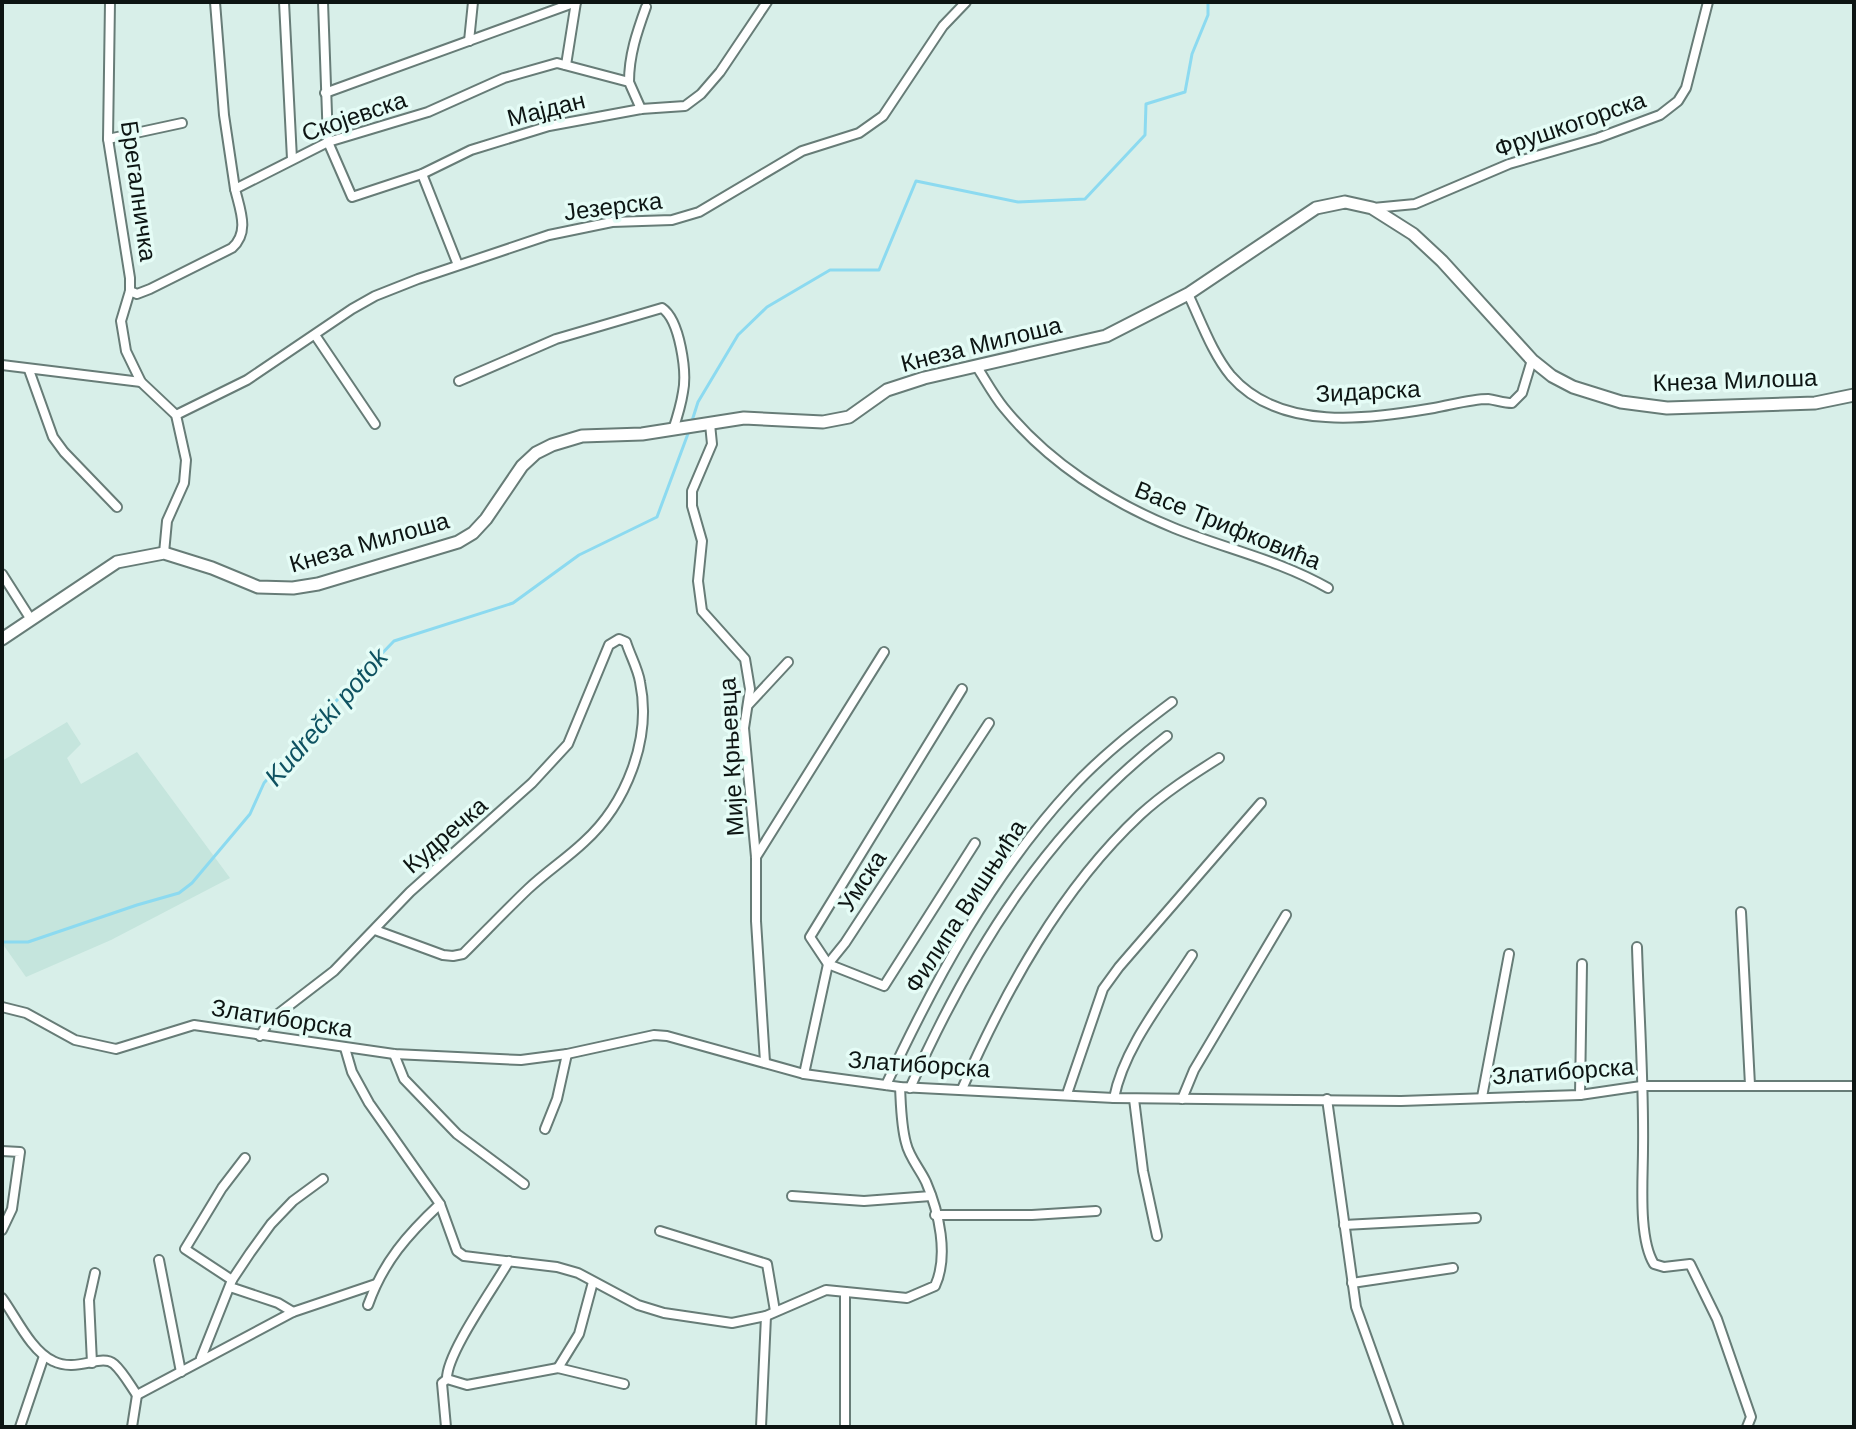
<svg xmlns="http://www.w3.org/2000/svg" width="1856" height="1429" font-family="Helvetica,sans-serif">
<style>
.built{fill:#c5e5dd}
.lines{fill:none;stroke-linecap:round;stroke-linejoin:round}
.stream{stroke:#8cdaf0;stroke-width:3}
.street-casing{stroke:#677c77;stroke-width:12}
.secondary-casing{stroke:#677c77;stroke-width:15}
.street{stroke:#fff;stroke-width:8}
.secondary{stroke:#fff;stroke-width:11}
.labels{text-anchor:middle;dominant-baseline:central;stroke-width:7;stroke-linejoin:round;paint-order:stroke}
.street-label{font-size:24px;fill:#0d1513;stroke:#e5fcf6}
.water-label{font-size:26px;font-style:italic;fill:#0e5261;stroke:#e5fcf6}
</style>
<rect width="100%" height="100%" fill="#d8efe9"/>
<!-- built -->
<polygon class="built" points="67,722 81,744 67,758 81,784 137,752 230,878 111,940 26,977 2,943 2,761"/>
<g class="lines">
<!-- stream -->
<g class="stream">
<polyline points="691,424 698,402 738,335 767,307 830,270 879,270 916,181 1018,202 1085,199 1145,135 1146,104 1185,92 1192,54 1208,15 1208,2"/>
<polyline points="2,942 28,942 137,905 179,893 192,883 250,814 264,783 337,700 394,641 513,603 579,555 657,517 689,431"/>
</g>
<!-- street casing -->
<g class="street-casing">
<g id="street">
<polyline points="110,2 108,139 130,278 130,291 121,321 126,351 141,382 176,415 186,460 184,483 167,521 164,553"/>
<polyline points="215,2 224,115 235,189"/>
<polyline points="284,2 292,159"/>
<polyline points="323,2 328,142 352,197 422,174 471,150 549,126 641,109 685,106 701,94 720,72 767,2"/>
<polyline points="469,41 473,2"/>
<polyline points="566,65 576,2"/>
<path d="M629,82C629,55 637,32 646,7"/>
<polyline points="325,93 576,2"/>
<polyline points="108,139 182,123"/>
<polyline points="422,174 458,265"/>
<polyline points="1373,208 1415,204 1509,164 1598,138 1660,115 1678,101 1686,88 1708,2"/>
<path d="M130,291L137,294L150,289L232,248C250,232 240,210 235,189L328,142L428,112L504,78L557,63L629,82L641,109"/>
<path d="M1188,294C1201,321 1212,353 1231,376C1280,432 1368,419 1434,408C1451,405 1471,399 1488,399C1496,400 1504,403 1512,403L1522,393L1532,360"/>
<polyline points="315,335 375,424"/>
<polyline points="2,365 141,382"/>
<path d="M977,367C986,381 994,396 1004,408C1048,462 1110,502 1174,528C1226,549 1279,560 1328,588"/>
<polyline points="29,370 53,437 64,452 117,507"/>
<path d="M459,381L556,339L662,308C680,320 687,372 683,392C681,405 677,418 673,430"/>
<polyline points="176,415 247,380 352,309 375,296 418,279 549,235 612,222 672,220 699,212 802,151 859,133 883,116 943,26 966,2"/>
<polyline points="710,424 712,444 692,491 692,506 702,541 698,581 702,611 745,659 750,689 744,728 756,857 756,921 765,1062"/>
<polyline points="2,574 30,618"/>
<polyline points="962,689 810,937 828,964 884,986 975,843"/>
<polyline points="749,704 788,662"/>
<polyline points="756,857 884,652"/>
<polyline points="1741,912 1750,1085"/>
<path d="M1637,947C1639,1014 1644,1082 1643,1149C1643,1180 1638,1238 1654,1264L1664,1267L1690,1264L1717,1319L1751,1417L1747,1427"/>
<polyline points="2,1007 26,1013 75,1040 116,1049 194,1025 394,1054 521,1060 567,1054 654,1035 667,1036 804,1074 900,1087 1114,1098 1401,1101 1580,1095 1641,1086 1854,1086"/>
<path d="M260,1036L269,1021L334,971L410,892L532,783L568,744L609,645L619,639L626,642C630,655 638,669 640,682C652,739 626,804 584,842C566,859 546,872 528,889C506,910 485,932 463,954L453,956L443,955L375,930"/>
<path d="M345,1048L352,1072L369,1103L440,1204L457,1251L464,1256L557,1267L578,1273L638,1305L664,1313L732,1323L766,1316L826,1290L907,1298L935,1286C949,1256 939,1212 926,1182C920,1169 909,1157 906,1143C901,1125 901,1105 900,1087"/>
<polyline points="394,1054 404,1079 457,1134 524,1184"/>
<polyline points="804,1074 828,964 845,943 989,723"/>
<path d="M886,1085C935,980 992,875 1070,790C1100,757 1136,729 1172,702"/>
<path d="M910,1088C971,951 1047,829 1167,736"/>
<path d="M962,1089C1005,991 1061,889 1140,815C1164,793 1192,775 1219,758"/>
<polyline points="1067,1094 1103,989 1119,967 1261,803"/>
<polyline points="1580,1095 1582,964"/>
<polyline points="1482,1097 1509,954"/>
<path d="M1114,1098C1124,1047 1164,999 1192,955"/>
<polyline points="1134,1099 1143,1171 1157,1236"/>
<polyline points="1182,1099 1194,1070 1286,915"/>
<polyline points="1327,1099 1356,1307 1399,1427"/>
<polyline points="545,1129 557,1099 567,1054"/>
<polyline points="2,1151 20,1152 12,1209 2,1230"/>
<polyline points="792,1196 864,1201 931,1196"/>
<polyline points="935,1215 1032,1215 1096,1211"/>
<polyline points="1344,1225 1476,1218"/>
<polyline points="660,1231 767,1264 775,1311"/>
<polyline points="159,1260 181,1372"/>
<polyline points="232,1280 185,1249 222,1188 245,1158"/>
<polyline points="1352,1283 1453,1268"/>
<polyline points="230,1287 278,1303 293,1312"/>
<polyline points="845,1292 845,1427"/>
<path d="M2,1298C16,1317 31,1351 53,1361C77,1373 101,1353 114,1364C123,1372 130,1385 137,1395"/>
<path d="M368,1305C383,1262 408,1234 440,1204"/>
<polyline points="201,1358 232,1280 250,1253 271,1224 293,1201 323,1179"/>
<polyline points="92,1363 89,1300 95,1273"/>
<polyline points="558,1368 579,1334 593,1282"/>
<polyline points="447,1379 467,1385 558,1368 624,1384"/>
<polyline points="137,1395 293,1312 376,1284"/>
<polyline points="20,1427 44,1356"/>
<polyline points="132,1427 137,1395"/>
<path d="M446,1427L442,1383L447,1379C446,1354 495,1286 509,1261"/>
<polyline points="761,1427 766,1316"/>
</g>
</g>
<!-- secondary casing -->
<g class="secondary-casing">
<polyline id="secondary" points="2,639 117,562 164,553 212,568 258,587 293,588 318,584 458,542 473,533 486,519 522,466 536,453 552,445 582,436 642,434 744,418 823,422 849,417 887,390 924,378 1106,336 1188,294 1316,208 1345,202 1372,208 1413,234 1442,261 1532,360 1552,376 1573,387 1621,402 1667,408 1815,403 1854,395"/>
</g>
<!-- street -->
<use href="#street" class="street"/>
<!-- secondary -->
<use href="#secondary" class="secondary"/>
</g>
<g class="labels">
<!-- street labels -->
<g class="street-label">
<text transform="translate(546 109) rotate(-14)">Мајдан</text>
<text transform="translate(354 116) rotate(-19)">Скојевска</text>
<text transform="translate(1570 124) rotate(-19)">Фрушкогорска</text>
<text transform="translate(139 191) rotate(82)">Брегалничка</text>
<text transform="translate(613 206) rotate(-7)">Језерска</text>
<text transform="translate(981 344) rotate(-14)">Кнеза Милоша</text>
<text transform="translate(1735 380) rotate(-2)">Кнеза Милоша</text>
<text transform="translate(1368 391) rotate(-3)">Зидарска</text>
<text transform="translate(1228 525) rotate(22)">Васе Трифковића</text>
<text transform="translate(369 542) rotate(-16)">Кнеза Милоша</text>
<text transform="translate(731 757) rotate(-93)">Мије Крњевца</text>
<text transform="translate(445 835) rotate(-41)">Кудречка</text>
<text transform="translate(862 881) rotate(-57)">Умска</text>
<text transform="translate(965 906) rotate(-57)">Филипа Вишњића</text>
<text transform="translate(282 1018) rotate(9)">Златиборска</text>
<text transform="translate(919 1064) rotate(4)">Златиборска</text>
<text transform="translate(1563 1071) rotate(-4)">Златиборска</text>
</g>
<!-- water labels -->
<g class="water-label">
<text transform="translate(326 717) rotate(-49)">Kudrečki potok</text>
</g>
</g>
<!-- border -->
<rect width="1856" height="1429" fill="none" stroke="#0d1513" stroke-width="8"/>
</svg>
